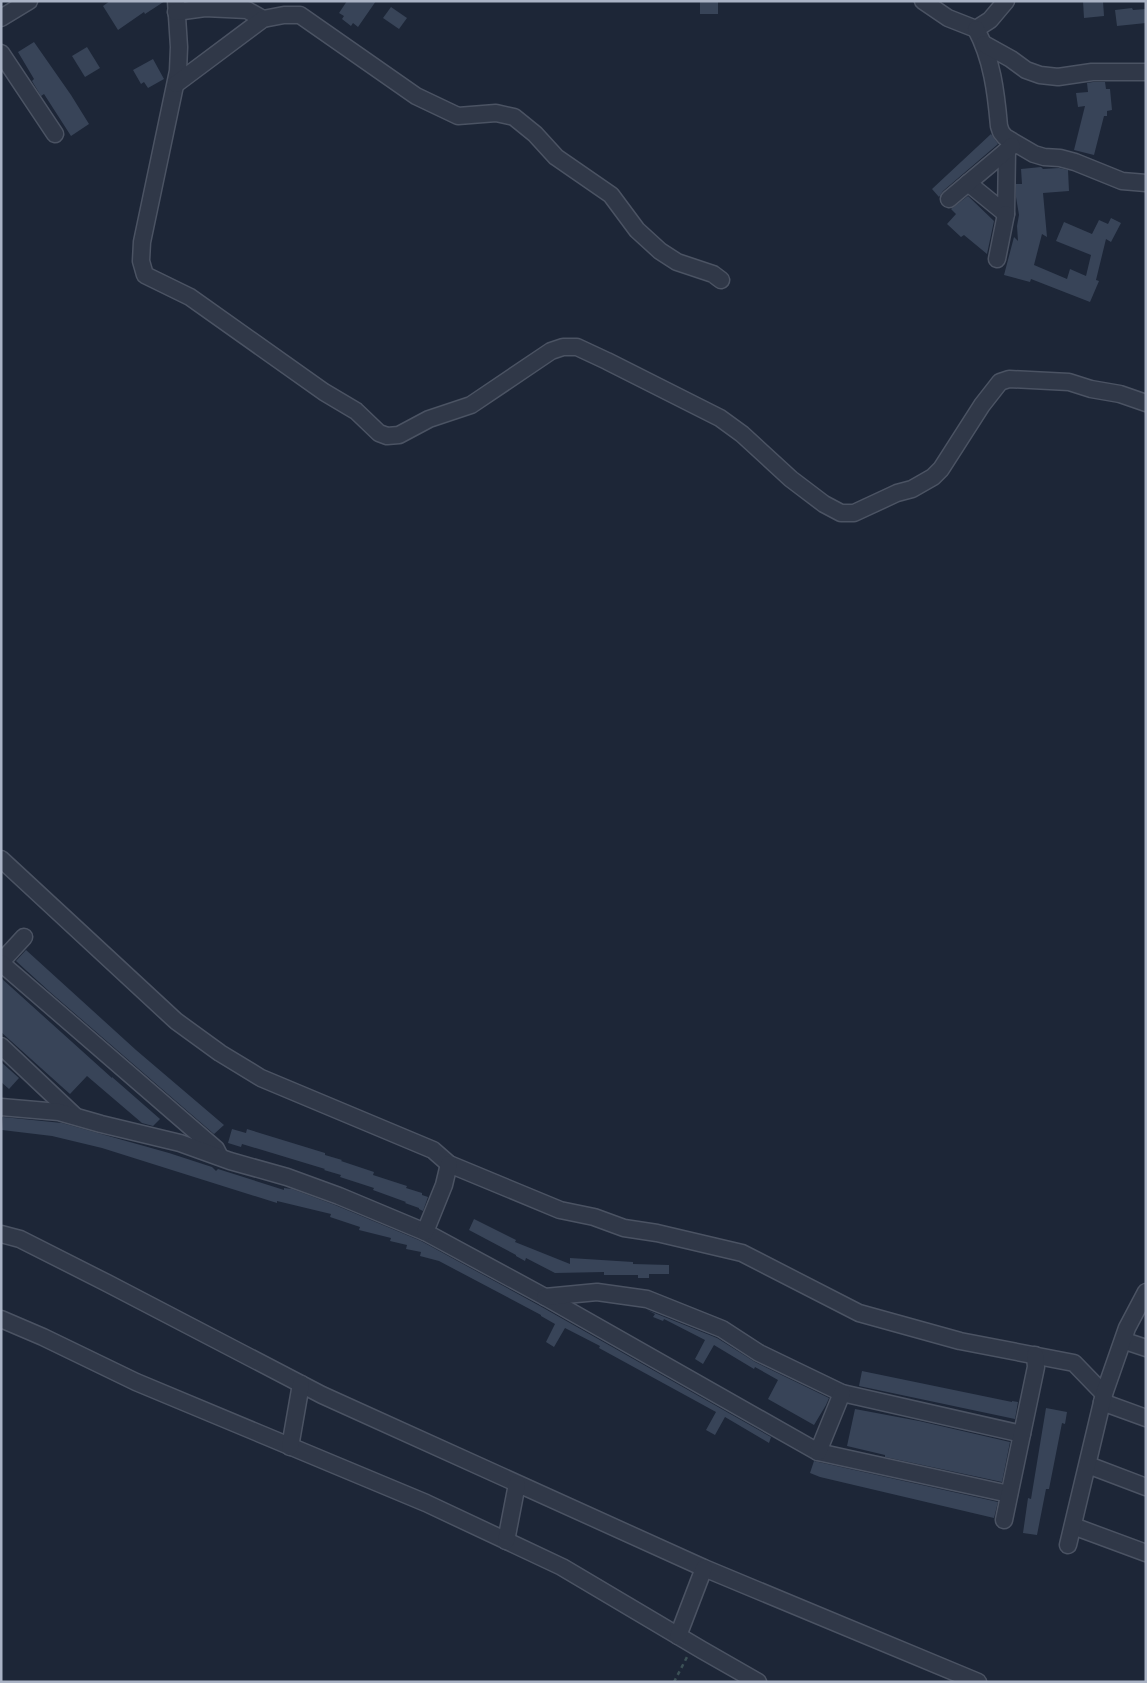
<svg xmlns="http://www.w3.org/2000/svg" width="1147" height="1683" font-family="Poppins,sans-serif">
<style>
.building{fill:#384458}
.lines{fill:none;stroke-linecap:round;stroke-linejoin:round}
.minor-casing{stroke:#4b5363;stroke-width:19}
.path{stroke:#3c5156;stroke-width:2.5;stroke-dasharray:4 4;stroke-linecap:butt}
.minor{stroke:#303848;stroke-width:16}
</style>
<rect width="100%" height="100%" fill="#1d2637"/>
<!-- building -->
<g class="building">
<polygon points="110,1 165,1 145,14 144,12 118,30 103,6"/>
<polygon points="347,1 376,1 358,27 353,23 351,26 342,19 344,16 339,13"/>
<rect x="700" y="1" width="18" height="13"/>
<polygon points="1083,1 1103,1 1104,16 1084,18"/>
<polygon points="391,7 407,18 399,29 383,18"/>
<polygon points="1132,8 1133,10 1146,9 1146,23 1117,26 1115,10"/>
<polygon points="34,42 71,95 89,124 71,136 44,94 41,96 32,81 34,79 18,52"/>
<polygon points="87,47 100,68 85,77 72,56"/>
<polygon points="153,59 164,79 148,88 144,82 141,84 133,70"/>
<polygon points="1093,82 1105,82 1106,89 1110,89 1112,110 1107,111 1107,116 1104,116 1094,155 1074,150 1085,106 1078,107 1076,93 1088,92 1087,83"/>
<polygon points="991,134 998,144 943,191 939,197 932,189"/>
<polygon points="1041,167 1043,169 1059,168 1068,170 1069,191 1043,193 1047,237 1042,234 1034,265 1067,279 1070,269 1086,276 1091,255 1056,241 1064,222 1092,234 1099,220 1108,224 1111,218 1121,223 1111,242 1106,239 1096,280 1099,281 1090,302 1031,279 1030,282 1004,275 1014,237 1018,241 1017,226 1019,215 1016,197 1016,184 1022,184 1021,169"/>
<polygon points="968,196 994,221 987,254 964,235 961,237 947,224 956,214 951,209"/>
<polygon points="26,950 136,1050 224,1125 214,1134 50,992 16,961"/>
<polygon points="1,978 112,1078 112,1077 160,1119 153,1126 142,1123 87,1076 70,1094 61,1086 1,1032"/>
<polygon points="1,1062 19,1078 9,1089 1,1082"/>
<polygon points="3,1117 62,1123 169,1153 212,1167 216,1171 218,1169 284,1190 284,1188 292,1189 335,1205 421,1241 540,1306 771,1437 769,1443 725,1417 715,1435 706,1430 716,1412 599,1348 600,1346 565,1328 554,1347 546,1342 555,1324 541,1316 541,1315 439,1261 420,1256 421,1252 406,1249 407,1245 390,1241 391,1238 359,1230 360,1227 330,1217 331,1214 277,1201 277,1203 102,1148 52,1136 2,1130"/>
<polygon points="232,1129 246,1133 247,1129 325,1153 325,1155 342,1160 341,1161 374,1172 373,1175 407,1186 406,1188 422,1193 422,1195 428,1197 423,1211 419,1209 419,1208 405,1203 406,1202 373,1190 374,1188 340,1177 341,1175 324,1170 325,1169 242,1144 241,1147 228,1143"/>
<polygon points="474,1219 516,1240 515,1242 570,1264 570,1258 633,1262 633,1264 669,1265 669,1274 649,1274 649,1278 638,1278 638,1275 604,1275 604,1272 555,1273 526,1258 525,1261 516,1256 516,1255 469,1230"/>
<polygon points="647,1310 717,1338 755,1362 829,1398 826,1405 814,1425 768,1399 778,1380 755,1367 754,1369 714,1345 703,1364 695,1359 705,1340 664,1319 663,1321 653,1317 655,1314"/>
<polygon points="862,1371 1012,1402 1012,1401 1018,1402 1015,1419 859,1386"/>
<polygon points="1046,1408 1067,1412 1065,1424 1062,1423 1049,1489 1046,1489 1037,1535 1023,1533 1028,1498 1031,1499"/>
<polygon points="855,1409 919,1421 1010,1442 1002,1482 885,1457 885,1455 847,1446"/>
<polygon points="814,1461 998,1502 994,1518 820,1477 810,1473"/>
</g>
<g class="lines">
<!-- minor casing -->
<g class="minor-casing">
<g id="minor">
<polyline points="176,1 179,47 178,71 142,242 141,261 145,275 190,297 324,392 356,411 379,433 387,436 399,435 429,419 471,405 551,351 563,347 577,347 607,361 720,418 742,434 791,479 824,504 841,513 854,513 897,493 912,489 933,477 941,469 982,405 1000,382 1009,379 1069,382 1091,389 1120,394 1146,403"/>
<polyline points="923,1 948,18 976,29 990,20 1006,1"/>
<polyline points="176,12 205,8 247,10 263,19"/>
<polyline points="1,18 29,1"/>
<path d="M976,29C992,59 996,92 999,126L1001,132L1005,137L1034,154L1044,157L1060,158L1075,162L1122,181L1146,183"/>
<polyline points="984,44 1011,59 1026,70 1040,75 1058,77 1092,72 1146,72"/>
<polyline points="1,53 55,134"/>
<polyline points="176,84 263,19 284,15 300,15 416,96 458,116 496,113 514,117 535,134 556,157 611,195 637,230 660,251 677,262 713,274 721,280"/>
<polyline points="968,183 1006,214 1007,150"/>
<polyline points="949,199 1012,146"/>
<polyline points="997,259 1006,214"/>
<polyline points="1,859 176,1021 220,1053 261,1078 433,1150 449,1164 560,1210 594,1217 624,1228 657,1233 742,1253 859,1313 960,1341 1074,1363 1104,1394"/>
<polyline points="1,962 24,937"/>
<polyline points="1,963 216,1149 219,1155"/>
<polyline points="1,1046 74,1115"/>
<polyline points="1,1107 59,1112 101,1124 180,1143 230,1161 287,1177 339,1196 425,1232 545,1297 818,1452 1009,1494"/>
<polyline points="425,1232 444,1185 449,1164"/>
<polyline points="1,1234 20,1239 107,1283 322,1395 704,1568 978,1682"/>
<polyline points="545,1297 597,1292 647,1299 722,1329 759,1353 842,1393 1022,1434"/>
<polyline points="1,1319 43,1337 136,1382 426,1503 562,1567 702,1650 758,1682"/>
<polyline points="1131,1343 1146,1348"/>
<polyline points="1102,1402 1146,1418"/>
<polyline points="290,1447 301,1384"/>
<polyline points="818,1452 842,1393"/>
<polyline points="1088,1465 1146,1487"/>
<polyline points="1004,1520 1036,1367 1035,1355"/>
<polyline points="1073,1526 1146,1553"/>
<polyline points="506,1541 517,1484"/>
<polyline points="1068,1545 1104,1394 1127,1328 1146,1292"/>
<polyline points="678,1636 704,1568"/>
</g>
</g>
<!-- path -->
<polyline class="path" points="674,1682 687,1657"/>
<!-- minor -->
<use href="#minor" class="minor"/>
</g>
<!-- border -->
<rect width="1147" height="1683" fill="none" stroke="#aab3c5" stroke-width="5"/>
</svg>
